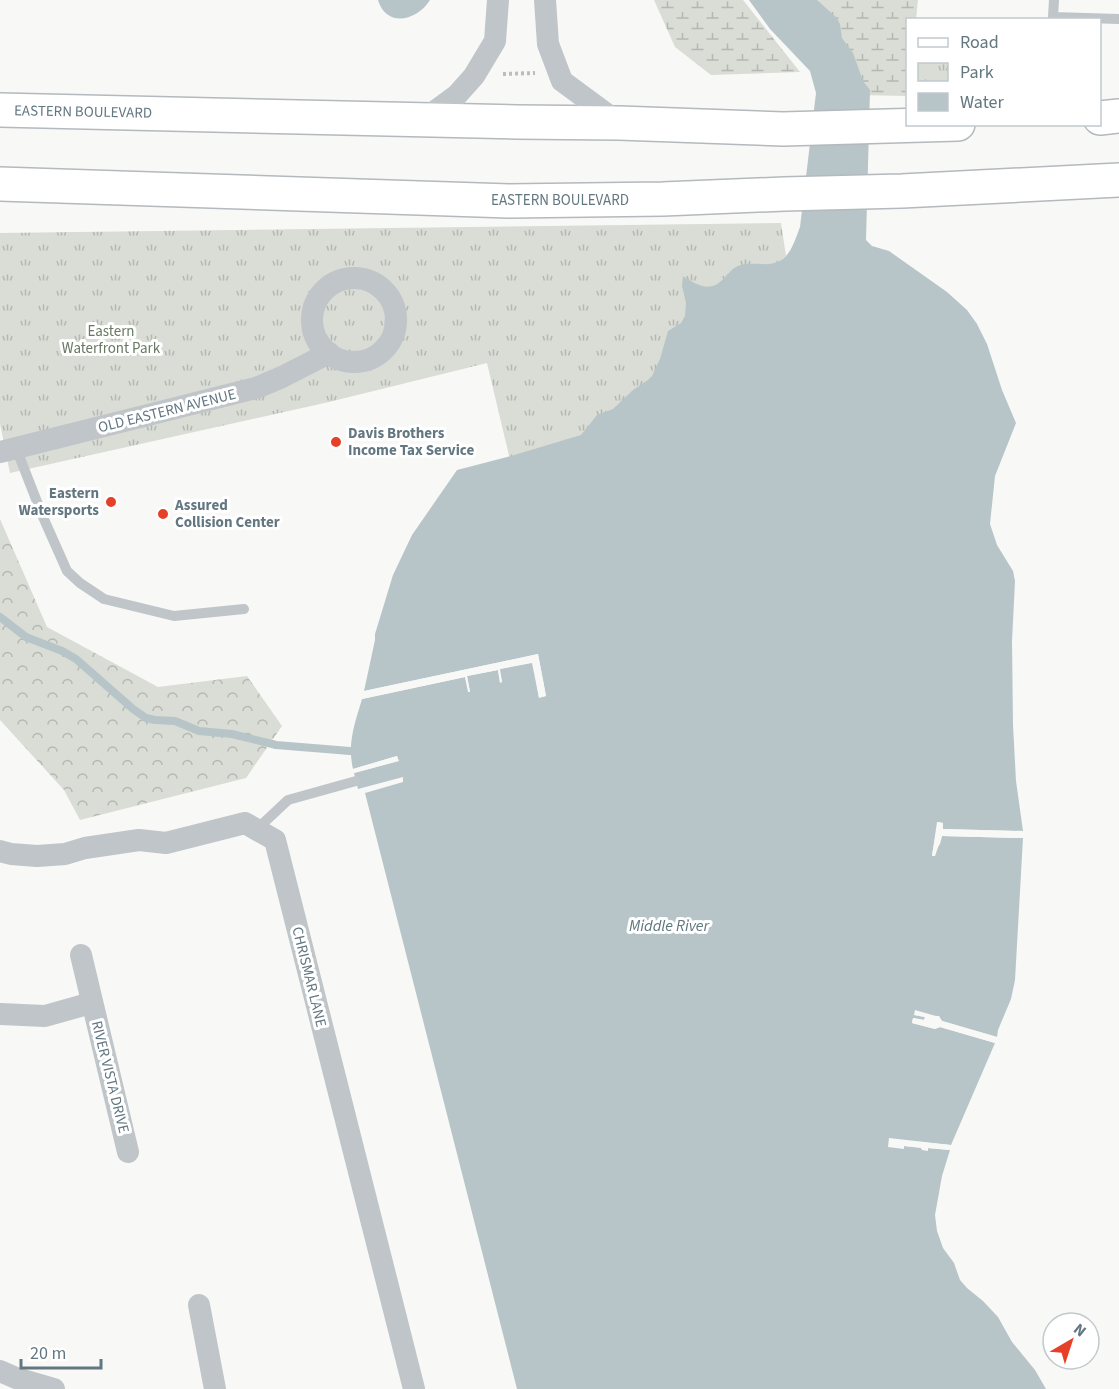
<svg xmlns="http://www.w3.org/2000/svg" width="1119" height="1389" font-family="'Source Sans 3',sans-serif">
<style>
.forest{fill:url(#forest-crowns)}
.wetland{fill:url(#wetland-marsh)}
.park{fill:url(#park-tufts)}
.water{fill:#b7c5c8}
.pier{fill:#f8f8f6}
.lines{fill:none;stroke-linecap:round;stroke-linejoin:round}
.stream{stroke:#b7c5c8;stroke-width:8}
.primary-casing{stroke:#b3b9bc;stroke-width:36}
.path{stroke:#b9bec0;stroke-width:4;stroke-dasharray:3 3;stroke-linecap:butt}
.service{stroke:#bfc5c8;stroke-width:10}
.minor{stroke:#bfc5c8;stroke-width:22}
.primary{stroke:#fff;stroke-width:33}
.poi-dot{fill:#e64028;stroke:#fff;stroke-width:2}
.labels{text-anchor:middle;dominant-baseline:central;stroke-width:6;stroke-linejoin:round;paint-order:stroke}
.street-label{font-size:15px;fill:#637781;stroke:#fff}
.park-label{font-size:15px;fill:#687962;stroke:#fff}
.poi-label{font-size:15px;font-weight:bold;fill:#637781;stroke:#fff;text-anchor:start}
.water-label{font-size:16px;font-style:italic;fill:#5e767c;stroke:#fff}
</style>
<defs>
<pattern id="forest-crowns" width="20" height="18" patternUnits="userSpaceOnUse" patternTransform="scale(1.5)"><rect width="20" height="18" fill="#d9ddd5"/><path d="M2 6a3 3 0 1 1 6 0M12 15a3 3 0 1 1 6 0" fill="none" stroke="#b4b8b2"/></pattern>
<pattern id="wetland-marsh" width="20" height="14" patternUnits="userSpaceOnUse" patternTransform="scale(1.5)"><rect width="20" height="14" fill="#d9ddd5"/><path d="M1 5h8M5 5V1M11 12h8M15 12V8" fill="none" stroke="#b4b8b2"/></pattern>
<pattern id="park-tufts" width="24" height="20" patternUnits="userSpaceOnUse" patternTransform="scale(1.5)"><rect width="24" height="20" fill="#d9ddd5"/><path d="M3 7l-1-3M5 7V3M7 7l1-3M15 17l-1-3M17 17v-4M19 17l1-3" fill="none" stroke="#b4b8b2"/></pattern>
</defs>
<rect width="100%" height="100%" fill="#f8f8f6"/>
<!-- forest -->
<polygon class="forest" points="0,519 47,627 158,687 247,676 282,726 246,778 80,820 64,790 0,720"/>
<!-- wetland -->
<g class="wetland">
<polygon points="654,0 743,0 800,72 711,75 675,47"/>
<polygon points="800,0 918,0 916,19 908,20 907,96 858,95"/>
</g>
<!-- park -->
<polygon class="park" points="781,223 786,256 743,291 650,380 614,419 532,462 511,464 487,363 329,402 10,473 0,424 0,233"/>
<!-- water -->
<g class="water">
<path d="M378,0H430C417,21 386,28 378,0Z"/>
<path d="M749,0H817L837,18L840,24L842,38L853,53L863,81L870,90L866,240L872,246L889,251L947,292L967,310L977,324L987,344L1002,390L1016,423L995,476L990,524L997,545L1013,571L1015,581L1012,641L1013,725L1016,781L1023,831L942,829L943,823L938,822L932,855L940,844L942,836L1023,838L1015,980L1011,999L998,1030L997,1037L942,1021L939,1016L914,1015L925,1017L924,1020L913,1018L912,1023L935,1029L940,1027L995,1043L951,1145L890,1139L889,1147L904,1146L950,1150L942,1176L935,1215L937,1231L943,1248L954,1263L960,1280L967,1288L983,1301L998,1317L1012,1342L1035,1370L1046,1389H517L365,793L403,782V777L358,789L354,773L398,761L397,756L353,769C347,743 355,723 362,699L465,677L469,692H470L467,676L498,670L500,682H502L499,669L533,662L539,697L546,696L538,654L364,691L375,640V634L393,575L412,535L457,470L511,456L581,435L597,415L613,409L633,390L648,380L652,376L660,359L668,331L681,323L685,316L686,303L682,286L683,276C698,286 711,293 724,278C729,274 732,268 738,266C746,263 753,264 761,264C788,266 792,248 800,227L816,93L810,71L770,29Z"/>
</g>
<!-- pier -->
<g class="pier">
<polygon points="538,654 546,696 539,698 532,663 500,669 502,682 500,683 498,670 467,676 470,692 468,692 465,677 362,699 363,696 533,659 535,662 542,694 543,694 536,657 363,694 364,691"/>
<polygon points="397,756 399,761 354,773 353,769"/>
<polygon points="937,822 943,823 943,829 1023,831 1023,834 942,832 939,830 940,825 937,845 939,835 941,833 1023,835 1023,838 942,836 935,856 932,856"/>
<polygon points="915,1010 939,1017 942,1021 997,1037 996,1040 941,1024 937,1019 928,1017 925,1023 935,1026 941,1024 996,1040 995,1043 940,1027 935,1029 912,1023 913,1018 924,1020 925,1017 914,1015"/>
<polygon points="889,1138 951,1145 950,1150 928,1148 928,1151 922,1150 921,1148 904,1146 904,1149 888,1147"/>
</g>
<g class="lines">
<!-- stream -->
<polyline class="stream" points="0,617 26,637 62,651 76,659 133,709 146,718 155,720 175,721 199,731 232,734 276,745 350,751"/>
<!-- primary casing -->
<g class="primary-casing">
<g id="primary">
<polyline points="0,110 517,122 619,123 783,129 958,124"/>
<polyline points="1100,118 1119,116"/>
<polyline points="0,184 509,201 663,199 784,194 902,191 1119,180"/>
</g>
</g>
<!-- path -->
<polyline class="path" points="503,74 535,73"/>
<!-- service -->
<g class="service">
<polyline points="1054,0 1053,17 1119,19"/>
<polyline points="16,448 43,517 67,571 80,583 104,599 174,616 244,609"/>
<polyline points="257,829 288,800 356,781"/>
</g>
<!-- minor -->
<g class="minor">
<polyline points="545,0 548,44 562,81 619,123"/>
<polyline points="423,120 457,95 474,76 495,41 498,0"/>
<circle cx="354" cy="320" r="42"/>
<polyline points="0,452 256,388 282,377 329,353"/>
<polyline points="0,851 11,854 37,856 65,854 85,848 139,840 166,843 245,823 275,840 414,1389"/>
<polyline points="81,955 128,1152"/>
<polyline points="0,1014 45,1016 91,1003"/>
<polyline points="199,1305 215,1389"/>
<polyline points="0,1371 16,1378 54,1389"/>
</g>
<!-- primary -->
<use href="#primary" class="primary"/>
</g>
<!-- markers -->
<g class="poi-dot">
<circle cx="336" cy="442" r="6"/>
<circle cx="111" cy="502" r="6"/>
<circle cx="163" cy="514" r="6"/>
</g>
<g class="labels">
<!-- street labels -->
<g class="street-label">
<text transform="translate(83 112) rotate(1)">EASTERN BOULEVARD</text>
<text x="560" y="200">EASTERN BOULEVARD</text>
<text transform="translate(167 411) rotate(-14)">OLD EASTERN AVENUE</text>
<text transform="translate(309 977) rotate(76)">CHRISMAR LANE</text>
<text transform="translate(110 1077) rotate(76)">RIVER VISTA DRIVE</text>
</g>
<!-- park labels -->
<g class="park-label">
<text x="111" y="331">Eastern<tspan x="111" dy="17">Waterfront Park</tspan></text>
</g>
<!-- poi labels -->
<g class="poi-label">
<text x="348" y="433">Davis Brothers<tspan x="348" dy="17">Income Tax Service</tspan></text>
<text x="99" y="493" text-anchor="end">Eastern<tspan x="99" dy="17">Watersports</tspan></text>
<text x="175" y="505">Assured<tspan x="175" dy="17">Collision Center</tspan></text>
</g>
<!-- water labels -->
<g class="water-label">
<text x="669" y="926">Middle River</text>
</g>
</g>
<!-- legend -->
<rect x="906" y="18" width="195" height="108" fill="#ffffff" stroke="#c1c9cd" stroke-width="1.5"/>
<rect x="918" y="38" width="30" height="9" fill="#ffffff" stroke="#c1c9cd" stroke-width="1.5"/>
<text x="960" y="48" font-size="18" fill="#637781">Road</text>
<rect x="918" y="63" width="30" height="18" fill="url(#park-tufts)" stroke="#c1c9cd" stroke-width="1.5"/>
<text x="960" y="78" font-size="18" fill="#637781">Park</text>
<rect x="918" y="93" width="30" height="18" fill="#b7c5c8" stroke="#c1c9cd" stroke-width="1.5"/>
<text x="960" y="108" font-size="18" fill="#637781">Water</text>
<!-- north arrow -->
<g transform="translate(1071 1341) rotate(39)"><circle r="28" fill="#ffffff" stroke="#c1c9cd" stroke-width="1.5"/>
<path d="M0-4.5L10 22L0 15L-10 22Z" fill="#e64028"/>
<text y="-9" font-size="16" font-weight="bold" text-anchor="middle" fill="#637781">N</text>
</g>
<!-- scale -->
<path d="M21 1359v9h80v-9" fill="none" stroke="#637781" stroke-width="3"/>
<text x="30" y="1359" font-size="18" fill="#637781" stroke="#ffffff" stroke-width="4.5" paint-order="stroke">20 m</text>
</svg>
